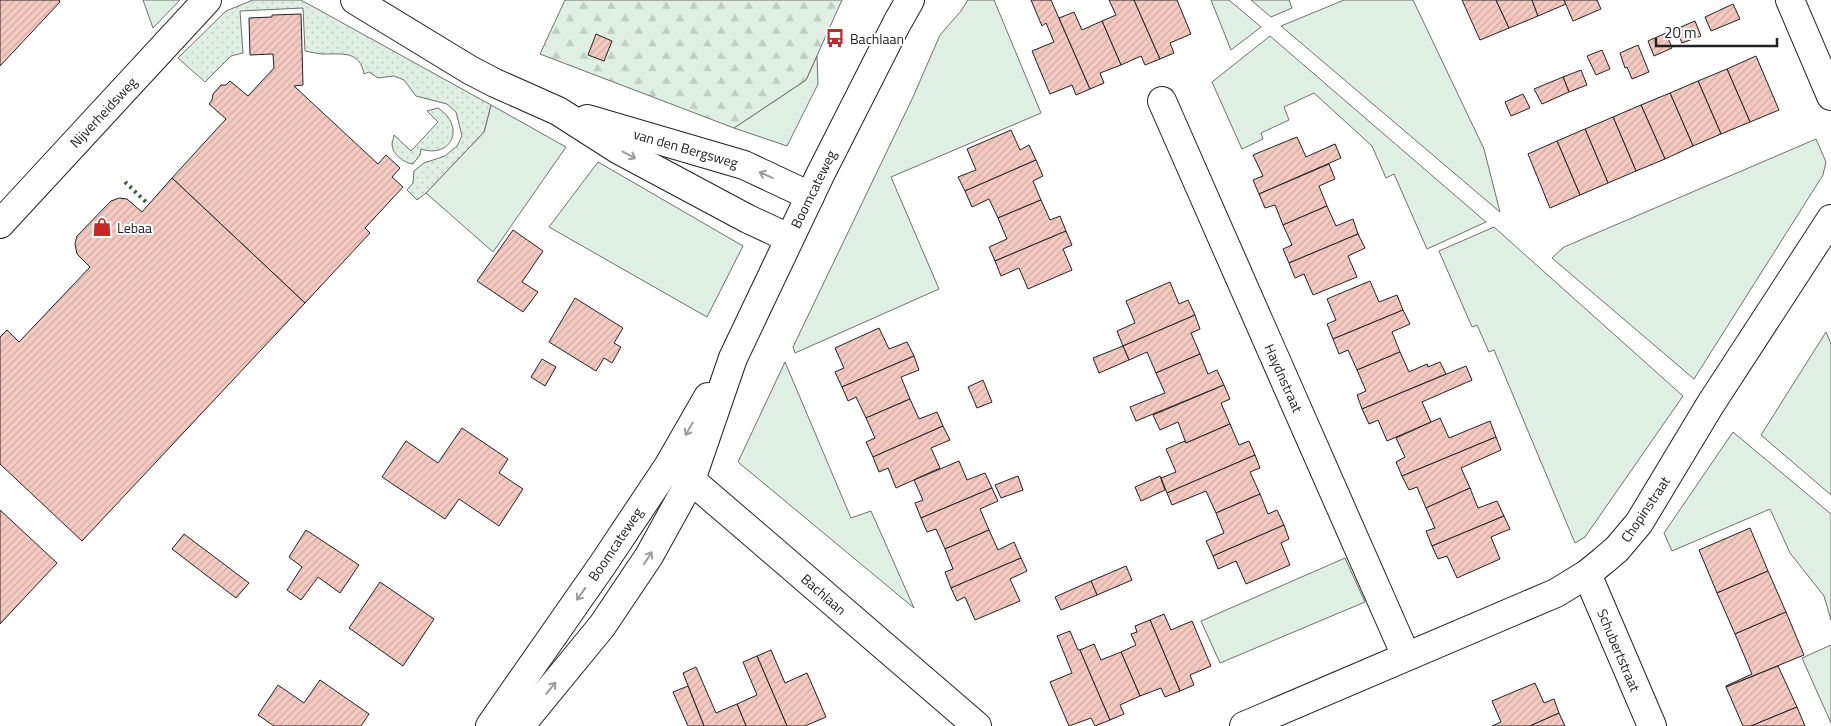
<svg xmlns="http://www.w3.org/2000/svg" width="1831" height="726" font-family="'Titillium Web',sans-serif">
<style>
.grass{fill:#e0efe3;stroke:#6f6f6f}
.forest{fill:url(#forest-firs);stroke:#6f6f6f}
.garden{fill:url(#garden-dots);stroke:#6f6f6f}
.building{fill:url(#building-hatch);stroke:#222}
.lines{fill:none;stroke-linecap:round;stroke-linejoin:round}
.minor-casing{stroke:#222;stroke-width:30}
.tertiary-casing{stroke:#222;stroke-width:30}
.minor{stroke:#fff;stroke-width:28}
.tertiary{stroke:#fff;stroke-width:28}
.hedge{stroke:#2f5e38;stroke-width:4;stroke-dasharray:2.5 4;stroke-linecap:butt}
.oneway{stroke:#9c9c9c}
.labels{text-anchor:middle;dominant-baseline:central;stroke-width:4;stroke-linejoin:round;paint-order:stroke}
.poi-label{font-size:14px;fill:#222;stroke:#fff;text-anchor:start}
.street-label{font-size:14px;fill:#222;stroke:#fff}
</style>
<defs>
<pattern id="forest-firs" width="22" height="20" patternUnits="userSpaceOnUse" patternTransform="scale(1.25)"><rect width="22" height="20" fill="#e0efe3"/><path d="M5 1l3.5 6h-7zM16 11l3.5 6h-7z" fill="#c0cdc2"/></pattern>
<pattern id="garden-dots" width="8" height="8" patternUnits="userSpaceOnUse" patternTransform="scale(1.25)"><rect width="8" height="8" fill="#e0efe3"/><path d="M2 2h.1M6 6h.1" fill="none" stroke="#c0cdc2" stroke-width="1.8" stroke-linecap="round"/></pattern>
<pattern id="building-hatch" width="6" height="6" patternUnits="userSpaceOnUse" patternTransform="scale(1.25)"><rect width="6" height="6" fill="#f3c9c0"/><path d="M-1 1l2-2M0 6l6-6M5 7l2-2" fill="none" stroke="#d0aca5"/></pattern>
</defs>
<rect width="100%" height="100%" fill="#fff"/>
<!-- grass -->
<g class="grass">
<polygon points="143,0 180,0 153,28"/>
<polygon points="968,0 994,0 1041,113 891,177 939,289 795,353 793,347 913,97 940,35 961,11"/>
<polygon points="1211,0 1229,0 1261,27 1231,50"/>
<polygon points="1251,0 1289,0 1292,8 1271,17"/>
<polygon points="1344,0 1413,0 1484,149 1500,212 1281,26"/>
<polygon points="1270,36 1486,222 1427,249 1394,174 1386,178 1372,146 1314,93 1284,107 1289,120 1261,133 1263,139 1242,149 1212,82"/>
<polygon points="817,56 818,84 787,146 734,128 806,80"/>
<polygon points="491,105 566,147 493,252 426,193 484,132"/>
<polygon points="1816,139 1826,162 1823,175 1694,379 1552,258 1564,247"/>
<polygon points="598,162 743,246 707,317 549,227"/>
<polygon points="1494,227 1683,396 1585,537 1575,543 1494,350 1489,352 1477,325 1472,327 1439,251"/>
<polygon points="1826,332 1831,344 1831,495 1761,435"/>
<polygon points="785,362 851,518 871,511 914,608 738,462"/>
<polygon points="1733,432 1831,514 1831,620 1824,596 1790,553 1770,509 1672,551 1664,533"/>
<polygon points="1345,558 1365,602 1220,663 1201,621"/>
<polygon points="1831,645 1831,723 1802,658"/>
</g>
<!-- forest -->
<polygon class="forest" points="565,0 842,0 806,80 734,128 540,54"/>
<!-- garden -->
<g class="garden">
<path d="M253,0H301L491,105L484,132L426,193L417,200L407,190L413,183L414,171L424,163L445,156L457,146L462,136L456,112L447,104L416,96L404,80L394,76L378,78L369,72L364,74C360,51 343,54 324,54C318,54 311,52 305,51L303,8L240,11L243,53L231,56L205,82L178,58L226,11Z"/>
<path d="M438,108C466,126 452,159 421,149L420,155L413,164C404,163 392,154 392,144C392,141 394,138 394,135L411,151L438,122L427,111Z"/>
</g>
<!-- building -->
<g class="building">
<polygon points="0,0 59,0 60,2 0,66"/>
<polygon points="1031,0 1051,0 1090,89 1076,95 1072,85 1050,94 1032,51 1054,42 1046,23 1042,26"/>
<polygon points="1109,0 1134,0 1160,59 1145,65 1141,56 1121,65 1102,21 1116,15"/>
<polygon points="1134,0 1177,0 1191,34 1170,43 1174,53 1160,59"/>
<polygon points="1462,0 1496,0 1509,28 1480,40"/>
<polygon points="1496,0 1532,0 1538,16 1509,28"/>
<polygon points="1532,0 1564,0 1566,4 1538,16"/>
<polygon points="1564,0 1597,0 1601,9 1573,21"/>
<polygon points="1733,4 1740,19 1711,31 1705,17"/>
<polygon points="1074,12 1082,30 1102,21 1121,65 1100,73 1104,83 1090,89 1059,18"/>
<polygon points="301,14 303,85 294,86 378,164 386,155 400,168 392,177 403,187 365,228 370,233 305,303 172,178 226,119 209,104 212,100 213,94 221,85 226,85 230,81 248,96 274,68 273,54 250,55 249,18 272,17 272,15"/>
<polygon points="1695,21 1701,36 1682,43 1676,29"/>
<polygon points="1666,33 1672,48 1654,56 1648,41"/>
<polygon points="596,34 612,41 604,61 588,55"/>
<polygon points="1638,45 1649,72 1632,79 1627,67 1625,68 1620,53"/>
<polygon points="1602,50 1610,69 1596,75 1587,56"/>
<polygon points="1756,56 1779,110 1750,122 1727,69"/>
<polygon points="1727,69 1750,122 1721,134 1698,81"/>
<polygon points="1581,70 1587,85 1569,92 1563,77"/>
<polygon points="1563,77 1569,92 1542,104 1534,89"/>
<polygon points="1698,81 1721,134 1693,146 1670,93"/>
<polygon points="1670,93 1693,146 1665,159 1641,105"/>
<polygon points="1523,94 1530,108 1511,116 1505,102"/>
<polygon points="1641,105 1665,159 1636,171 1613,117"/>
<polygon points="1613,117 1636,171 1608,183 1585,129"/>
<polygon points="1585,129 1608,183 1580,195 1557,141"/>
<polygon points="1011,130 1020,150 1029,145 1036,160 965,191 958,177 976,170 967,149"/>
<polygon points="1297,137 1306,157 1335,144 1341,158 1259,194 1253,180 1263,176 1253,155"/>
<polygon points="1557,141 1580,195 1550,208 1528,154"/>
<polygon points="1036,160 1043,176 1033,181 1041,200 998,218 989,199 972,207 965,191"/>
<polygon points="1329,164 1335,179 1319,186 1327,206 1283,225 1275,205 1265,208 1259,194"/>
<polygon points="172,178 305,303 82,541 0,464 0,337 7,330 19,342 90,267 77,254 75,244 77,236 111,201 119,198 127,199 142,212"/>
<polygon points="1041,200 1050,220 1060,216 1066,231 995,261 989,247 1007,239 998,218"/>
<polygon points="1327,206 1336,226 1353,219 1358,234 1289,263 1283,249 1292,245 1283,225"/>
<polygon points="513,230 543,251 522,282 538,292 523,312 477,281"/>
<polygon points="1066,231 1072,245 1063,249 1072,270 1028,289 1019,268 1001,276 995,261"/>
<polygon points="1358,234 1365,248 1348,256 1357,277 1313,295 1304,274 1295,278 1289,263"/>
<polygon points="1370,281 1379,302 1397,295 1403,310 1333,339 1327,324 1336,320 1327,299"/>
<polygon points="1170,282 1179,304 1188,300 1195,315 1123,346 1117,331 1135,323 1126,301"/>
<polygon points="575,298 623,328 614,343 621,347 612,363 604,358 596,371 549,342"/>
<polygon points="1403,310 1410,324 1392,332 1400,352 1357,370 1348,350 1339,354 1333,339"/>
<polygon points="1195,315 1200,329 1191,333 1200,354 1156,373 1147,352 1129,360 1123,346"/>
<polygon points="879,328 889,349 907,342 914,356 842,387 835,372 844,368 835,348"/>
<polygon points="1123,346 1129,360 1099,373 1093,358"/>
<polygon points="1400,352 1409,372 1427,364 1428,367 1440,362 1446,374 1362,409 1357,395 1366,391 1357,370"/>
<polygon points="1200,354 1208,374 1217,370 1224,385 1136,421 1130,407 1165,393 1156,373"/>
<polygon points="914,356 919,370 901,377 910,399 866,418 856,397 848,401 842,387"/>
<polygon points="542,359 556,367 545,386 531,377"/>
<polygon points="1466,366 1472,380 1422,402 1431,422 1387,441 1378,420 1369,424 1362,409"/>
<polygon points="983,380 992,402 977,408 968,387"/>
<polygon points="1224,385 1230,399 1221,403 1230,424 1186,443 1178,422 1160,430 1153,415"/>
<polygon points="910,399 919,419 937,412 943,426 873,457 866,442 875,438 866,418"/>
<polygon points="1440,418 1449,438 1490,421 1496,437 1402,476 1396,462 1405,457 1396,438"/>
<polygon points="1230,424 1239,445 1249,441 1255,455 1167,493 1161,478 1176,472 1166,449 1185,441 1186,443"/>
<polygon points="943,426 950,440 931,448 940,468 896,488 888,468 879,472 873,457"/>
<polygon points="462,428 508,459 499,473 523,489 499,526 459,499 445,519 382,477 406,441 438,463"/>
<polygon points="1496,437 1501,450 1461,468 1470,488 1426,508 1417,487 1409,490 1402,476"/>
<polygon points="1255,455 1260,468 1250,472 1260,494 1216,513 1206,491 1172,505 1167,493"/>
<polygon points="959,461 967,480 985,473 992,488 921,518 915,503 923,500 914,480"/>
<polygon points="1018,476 1023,490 1001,498 995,485"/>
<polygon points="1160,476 1165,490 1141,501 1135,487"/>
<polygon points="992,488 998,501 980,509 989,530 945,549 936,529 927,532 921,518"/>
<polygon points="1470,488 1478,508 1497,501 1504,516 1432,546 1426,531 1435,528 1426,508"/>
<polygon points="1260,494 1268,514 1277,510 1284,525 1213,556 1206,541 1224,533 1216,513"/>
<polygon points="0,510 57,563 0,624"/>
<polygon points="1504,516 1510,529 1491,537 1500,559 1457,578 1447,556 1438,559 1432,546"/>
<polygon points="1284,525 1289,539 1281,543 1290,565 1246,584 1236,561 1218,569 1213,556"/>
<polygon points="1750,528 1768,571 1717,593 1699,550"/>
<polygon points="306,530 359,565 340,593 318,577 301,600 287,590 302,567 289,557"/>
<polygon points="989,530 998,550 1014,542 1021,558 951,588 945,572 953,569 945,549"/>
<polygon points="184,534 249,583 236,598 172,549"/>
<polygon points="1021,558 1027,571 1010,579 1020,601 975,620 965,597 957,601 951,588"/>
<polygon points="1126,566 1132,580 1097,595 1091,581"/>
<polygon points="1768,571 1786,612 1735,634 1717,593"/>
<polygon points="1091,581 1097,595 1061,610 1055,597"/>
<polygon points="380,582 434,619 403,666 349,628"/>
<polygon points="1786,612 1804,655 1726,687 1726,686 1752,674 1735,634"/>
<polygon points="1164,614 1171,630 1192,621 1211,666 1190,675 1194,685 1180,691 1150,620"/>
<polygon points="1150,620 1180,691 1165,697 1161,688 1140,696 1121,652 1136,645 1131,634 1137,632 1135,626"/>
<polygon points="1070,631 1078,650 1080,650 1110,720 1095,726 1091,718 1069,726 1050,682 1072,673 1057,636"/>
<polygon points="1094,644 1101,660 1121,652 1140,696 1120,705 1124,714 1110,720 1080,650"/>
<polygon points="771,650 785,683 807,673 826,717 805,726 787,726 757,656"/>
<polygon points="757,656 787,726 746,726 737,704 757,695 743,662"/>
<polygon points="1778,666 1797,707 1751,726 1743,726 1726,687"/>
<polygon points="696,667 716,713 737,704 746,726 704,726 683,673"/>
<polygon points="320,680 369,714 361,726 274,726 258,715 278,685 304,703"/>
<polygon points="1535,683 1544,703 1554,699 1559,713 1530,726 1492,726 1501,722 1492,701"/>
<polygon points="688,686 704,726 688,726 680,708 673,692"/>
<polygon points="1797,707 1805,726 1751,726"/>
<polygon points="1559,713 1565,726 1530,726"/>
</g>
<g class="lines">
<!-- minor casing -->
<g class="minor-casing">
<g id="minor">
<polyline points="355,0 470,70 495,83 558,111 619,150 748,219 789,238"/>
<polyline points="1790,0 1831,96"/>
<polyline points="1162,101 1406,656"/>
<polyline points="587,119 744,165 810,196"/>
<polyline points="0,224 207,0"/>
<polyline points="671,467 691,480 977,726"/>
<polyline points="1587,574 1652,726"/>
<polyline points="1244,726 1556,593 1587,574 1603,561 1617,549 1639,523 1710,405 1831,219"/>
</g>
</g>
<!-- tertiary casing -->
<g class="tertiary-casing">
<g id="tertiary">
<polyline points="490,726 603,564 669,465 708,397"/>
<polyline points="520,726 602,626 649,556 691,480 733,358 820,175 897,23 910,0"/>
</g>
</g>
<!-- minor -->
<use href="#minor" class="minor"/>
<!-- tertiary -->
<use href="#tertiary" class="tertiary"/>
<!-- hedge -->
<polyline class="hedge" points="125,182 146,202"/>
</g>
<!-- one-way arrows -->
<defs><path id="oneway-shaft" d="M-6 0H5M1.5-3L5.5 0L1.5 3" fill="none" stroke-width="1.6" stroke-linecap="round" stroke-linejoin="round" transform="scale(1.25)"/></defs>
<g class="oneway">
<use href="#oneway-shaft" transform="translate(629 155) rotate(28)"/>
<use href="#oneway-shaft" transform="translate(766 175) rotate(-156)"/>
<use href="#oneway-shaft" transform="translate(689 429) rotate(120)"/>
<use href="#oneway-shaft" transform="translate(648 558) rotate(-57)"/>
<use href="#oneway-shaft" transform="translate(581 594) rotate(125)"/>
<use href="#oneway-shaft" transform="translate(551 688) rotate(-51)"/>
</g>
<!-- icons -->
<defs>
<g id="bus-bare" transform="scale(1.5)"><path d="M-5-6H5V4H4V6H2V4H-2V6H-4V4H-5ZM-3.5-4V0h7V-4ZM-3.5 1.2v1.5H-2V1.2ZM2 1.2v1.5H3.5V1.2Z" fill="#c62828" stroke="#fff" stroke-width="2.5" paint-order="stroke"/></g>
<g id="shop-bare" transform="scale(1.5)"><path d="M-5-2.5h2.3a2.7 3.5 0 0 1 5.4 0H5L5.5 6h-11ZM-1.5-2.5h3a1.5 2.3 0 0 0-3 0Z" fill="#c62828" stroke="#fff" stroke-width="2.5" paint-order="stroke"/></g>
</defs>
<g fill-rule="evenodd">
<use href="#bus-bare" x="835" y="38"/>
<use href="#shop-bare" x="102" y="227"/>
</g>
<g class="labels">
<!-- poi labels -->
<g class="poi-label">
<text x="850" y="38">Bachlaan</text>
<text x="117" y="227">Lebaa</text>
</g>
<!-- street labels -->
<g class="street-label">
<text transform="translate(103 112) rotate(-47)">Nijverheidsweg</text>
<text transform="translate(686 148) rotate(16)">van den Bergsweg</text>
<text transform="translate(813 189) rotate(-64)">Boomcateweg</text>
<text transform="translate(1284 378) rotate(66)">Haydnstraat</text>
<text transform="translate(1645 509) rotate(-56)">Chopinstraat</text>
<text transform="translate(615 544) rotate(-56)">Boomcateweg</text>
<text transform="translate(824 594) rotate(41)">Bachlaan</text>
<text transform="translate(1619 650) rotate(67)">Schubertstraat</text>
</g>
</g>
<!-- scale -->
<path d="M1656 38v8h121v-8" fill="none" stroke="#222222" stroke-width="2.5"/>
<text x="1664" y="38" font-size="15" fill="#222222" stroke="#ffffff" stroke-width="4" paint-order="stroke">20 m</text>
</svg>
